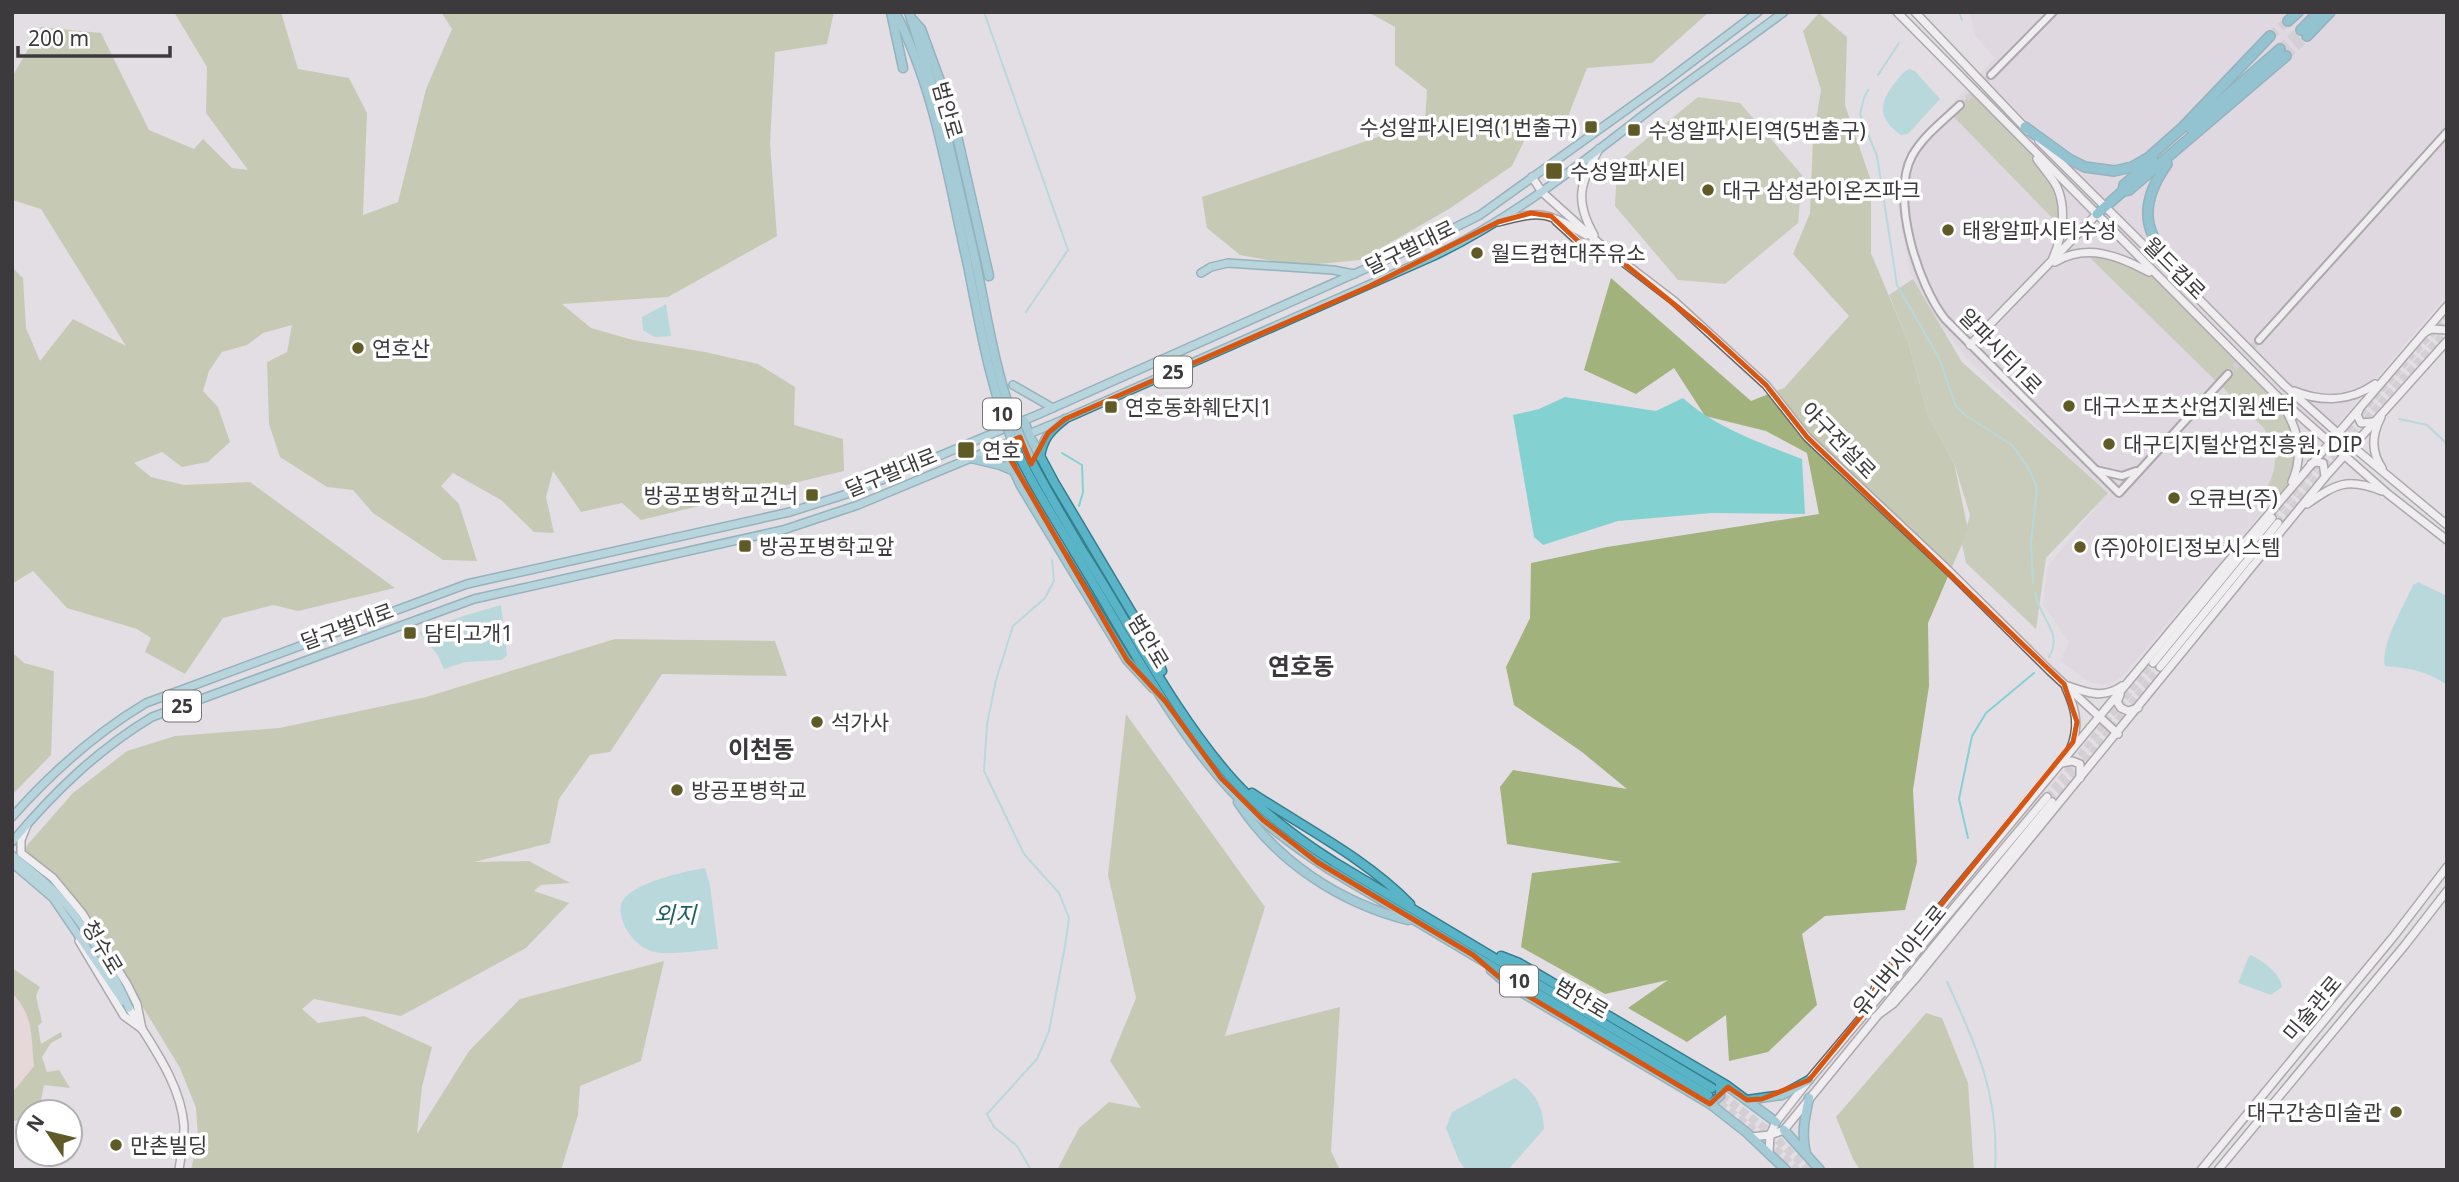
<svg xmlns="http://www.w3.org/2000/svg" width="2459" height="1182" font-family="'Noto Sans','Noto Sans KR',sans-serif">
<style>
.built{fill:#dad1dd}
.education{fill:#e9d0c9}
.green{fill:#a9b787}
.forest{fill:#a2b27c}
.water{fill:#84d1d1}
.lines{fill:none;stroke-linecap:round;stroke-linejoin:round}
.stream{stroke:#84d1d1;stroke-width:2}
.tertiary-tunnel{stroke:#c2bdc2;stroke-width:6;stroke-dasharray:6 3;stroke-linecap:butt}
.secondary-tunnel{stroke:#c2bdc2;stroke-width:7;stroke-dasharray:7 3.5;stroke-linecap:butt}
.trunk-tunnel{stroke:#c2bdc2;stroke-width:8;stroke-dasharray:8 4;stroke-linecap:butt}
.motorway-tunnel{stroke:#c2bdc2;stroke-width:9;stroke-dasharray:9 4.5;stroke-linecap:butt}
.tertiary-casing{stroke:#69666a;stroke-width:10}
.secondary-casing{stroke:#69666a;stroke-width:10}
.primary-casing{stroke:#357e8d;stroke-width:10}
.trunk-casing{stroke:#357e8d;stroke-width:11}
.motorway-casing{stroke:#357e8d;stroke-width:12}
.tertiary{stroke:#fff;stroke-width:6}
.secondary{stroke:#fff;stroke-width:7}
.primary{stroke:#83c7d5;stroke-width:7}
.trunk{stroke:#5ab4c7;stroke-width:8}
.motorway{stroke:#31a2b9;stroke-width:9}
.trunk-bridge-casing{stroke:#357e8d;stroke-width:11;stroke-linecap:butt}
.trunk-bridge{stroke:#5ab4c7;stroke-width:8}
.marked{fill:none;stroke:#d75611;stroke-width:5;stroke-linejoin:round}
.poi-dot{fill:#605a26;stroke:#fff;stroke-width:2.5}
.labels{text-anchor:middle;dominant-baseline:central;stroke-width:7;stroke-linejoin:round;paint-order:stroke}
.shield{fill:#fff;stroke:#767576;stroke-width:2}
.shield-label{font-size:19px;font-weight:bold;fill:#3c3a3c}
.street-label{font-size:21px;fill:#3c3a3c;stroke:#fff}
.poi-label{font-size:21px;fill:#3c3a3c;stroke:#fff;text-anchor:start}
.water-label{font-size:23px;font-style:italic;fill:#206061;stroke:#fff}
.quarter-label{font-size:24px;font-weight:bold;fill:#3c393d;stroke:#fff}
</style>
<rect width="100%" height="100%" fill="#e3dee4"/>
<!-- built -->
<polygon class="built" points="1970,12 2447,12 2447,295 2123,676 2108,686 2089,682 2060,661 2069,642 2043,605 2047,567 2107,493 1965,357 1926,306 1910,272 1897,201 1903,162 1955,100 1995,58 1975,36"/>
<!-- education -->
<polygon class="education" points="12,986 38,1029 40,1067 17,1120 12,1122"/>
<!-- green -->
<g class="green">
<polygon points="1974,91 2024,142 2057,186 2062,228 1951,114"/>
<polygon points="1698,97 1740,103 1802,175 1798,223 1725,284 1678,280 1615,206 1617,163"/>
<path d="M2085,253H2105L2158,277L2276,395L2298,446L2290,485L2277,504L2263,492C2280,470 2278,447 2262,426Z"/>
<polygon points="1913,279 1962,362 2108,493 2046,558 2036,629 1966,563 1962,544 1970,515 1954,463 1928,415 1909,344 1889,295"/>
</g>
<!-- forest -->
<g class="forest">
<polygon points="174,12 281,12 298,69 349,78 367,113 363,215 398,202 426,89 452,29 441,12 834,12 827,44 775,52 770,143 777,236 668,297 562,304 591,328 633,340 705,352 758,364 795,387 794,425 843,439 844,471 641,520 622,503 581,512 553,471 546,497 554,533 534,532 501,500 453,473 441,486 459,504 477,561 443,560 373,513 353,490 327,487 280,457 269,424 267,362 287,352 292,325 263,333 247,345 222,352 209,371 203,391 218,407 230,442 208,462 182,467 162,452 134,463 151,477 184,485 250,482 395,588 298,611 273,605 223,618 185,674 145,652 151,638 137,629 67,608 33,571 12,584 12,267 23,278 26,328 40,361 73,319 126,346 41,209 12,200 12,77 41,27 101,33 149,130 194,149 203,139 232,168 248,170 206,113 207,67"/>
<polygon points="1368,12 1709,12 1652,63 1587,68 1567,119 1527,135 1512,166 1449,209 1360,260 1299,266 1240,255 1207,228 1202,197 1425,121 1427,90 1395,65 1395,27"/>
<polygon points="1819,13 1847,37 1845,105 1871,181 1871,253 1909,344 1928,415 1954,463 1968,530 1928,623 1929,686 1913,790 1917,862 1905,910 1825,916 1802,934 1817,1005 1768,1052 1729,1061 1726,1015 1687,1042 1628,1008 1668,980 1605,994 1521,947 1532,873 1622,862 1507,844 1500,787 1513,770 1627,789 1582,752 1514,705 1506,667 1530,618 1531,563 1607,547 1819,514 1807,453 1766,431 1705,416 1674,368 1636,394 1584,370 1611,278 1751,401 1784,388 1849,316 1793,254 1810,213 1813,138 1821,90 1803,31"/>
<polygon points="615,639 775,641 787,676 662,674 610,752 590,755 559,799 550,843 474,862 529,861 570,883 541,885 534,891 569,903 526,948 401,1016 314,999 302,1009 318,1023 364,1016 432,1047 422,1087 417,1134 469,1051 520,999 664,961 641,1061 580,1086 578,1115 561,1170 191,1170 198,1138 196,1108 180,1068 79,902 58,879 23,852 29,843 73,793 127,751 175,736 279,728 426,697"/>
<polygon points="12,652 24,663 54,671 51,755 12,795"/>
<polygon points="1126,714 1265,907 1225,1036 1340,1007 1331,1151 1340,1170 1057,1170 1079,1128 1109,1102 1141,1108 1110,1061 1136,998 1108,875"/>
<path d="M12,968L40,987L36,996L42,1022L38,1026L41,1044L61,1032L62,1037L51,1043L42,1057L47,1072L59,1070L70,1088L44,1085L39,1112H28V1132L22,1128L17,1120L12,1122V1093L34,1066C31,1038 34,1015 12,993Z"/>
<polygon points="1926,1013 1942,1018 1968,1083 1974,1170 1860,1170 1853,1159 1836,1117"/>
</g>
<!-- water -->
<g class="water">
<path d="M1909,69L1915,71L1940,99L1908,134L1901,135C1879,120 1878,104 1894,84C1899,78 1902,72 1909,69Z"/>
<polygon points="666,304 671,336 654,337 643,330 642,317"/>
<path d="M1565,397L1656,411L1683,398C1716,428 1761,443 1802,459L1805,514L1712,513L1618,521L1543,545L1534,537L1513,415L1539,409Z"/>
<path d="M2418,582L2447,596V685C2427,671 2409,668 2385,666C2380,645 2404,606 2413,585Z"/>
<polygon points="501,605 507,655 502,660 465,662 444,669 437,654 419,633 463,616"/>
<path d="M705,868L710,885L718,949C700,950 664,957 648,950C637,945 627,933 623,922C621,916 619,908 622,902C631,883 686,871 705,868Z"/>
<path d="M2251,955C2264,962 2279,972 2282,987L2271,995L2238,983L2249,956Z"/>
<path d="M1515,1078C1535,1092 1543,1105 1544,1129L1508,1170H1466L1459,1161L1446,1128L1452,1112Z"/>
</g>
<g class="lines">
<!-- stream -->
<g class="stream">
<polyline points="984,12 1068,250 1026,312"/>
<polyline points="1959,12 1962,20"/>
<polyline points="1878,75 1899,43"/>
<polyline points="1868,90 1864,98 1860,114 1877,156 1897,285 1939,358 1956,406 1965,415 2012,445 2029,469 2037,488 2031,543 2033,583"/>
<polyline points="2399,419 2427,425 2447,444"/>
<polyline points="1062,453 1082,465 1083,492 1079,506"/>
<path d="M2035,592C2039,619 2064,632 2049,657"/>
<polyline points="1968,838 1959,799 1972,736 1986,713 2034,673"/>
<path d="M1947,982C1977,1046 2000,1098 1995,1170"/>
<polyline points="1031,1170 1017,1146 994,1127 987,1114 1037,1059 1049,1031 1065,946 1069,918 1059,893 1024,854 984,771 987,724 996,680 1013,626 1045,598 1054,581 1052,560"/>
</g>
<!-- tertiary-tunnel -->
<g class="tertiary-tunnel">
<polyline points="1960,105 1991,75"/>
<polyline points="2228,374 2259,340"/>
</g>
<!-- secondary-tunnel -->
<g class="secondary-tunnel">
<polyline points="2272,518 2381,390 2447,317"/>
<polyline points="2278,523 2387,395 2447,330"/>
<polyline points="2047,797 2153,663"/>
<polyline points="2052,802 2160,667"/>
</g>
<!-- trunk-tunnel -->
<g class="trunk-tunnel">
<polyline points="1712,1088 1766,1129 1809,1170"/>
<polyline points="1710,1096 1761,1135 1797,1170"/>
</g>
<!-- motorway-tunnel -->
<g class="motorway-tunnel">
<polyline points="2270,36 2288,21"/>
<polyline points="2280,49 2301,30"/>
<polyline points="2286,56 2307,36"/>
</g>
<!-- tertiary casing -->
<g class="tertiary-casing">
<g id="tertiary">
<polyline points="1991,75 2053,12"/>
<path d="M1960,105C1944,120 1923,136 1912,156C1890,197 1918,285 1945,319L2119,493L2228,374"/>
<polyline points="2259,340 2447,132"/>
<polyline points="2096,470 2122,476 2136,471"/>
</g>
</g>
<!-- secondary casing -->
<g class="secondary-casing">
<g id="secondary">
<polyline points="1897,12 2276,395 2388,494 2447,540"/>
<polyline points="1915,12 2028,131"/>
<polyline points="2039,141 2175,276"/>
<path d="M2037,159C2043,168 2052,177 2057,187C2067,209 2062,237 2053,258"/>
<polyline points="1532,177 1542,192 1601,245 1674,301 1766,385 1807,437 1947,569 2050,671 2118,734"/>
<polyline points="1556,221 1579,242 1601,245"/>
<path d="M1498,222C1543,210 1546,212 1586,235"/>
<path d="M1594,235C1574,200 1580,183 1599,149"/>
<path d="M2055,262C2087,243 2119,256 2149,272"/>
<polyline points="2186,286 2284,385 2352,446 2447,525"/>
<polyline points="2424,333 2431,329 2447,330"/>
<polyline points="1970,345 2097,214"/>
<path d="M2294,391C2321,402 2350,402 2375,384"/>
<path d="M2282,404C2298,428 2304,455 2292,482"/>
<polyline points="2359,410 2357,415 2361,423 2373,422"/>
<path d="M2381,417C2372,434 2371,452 2382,468"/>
<polyline points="2311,464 2316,462 2323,463 2325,476"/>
<path d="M2307,504C2336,484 2347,477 2382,491"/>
<polyline points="2153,663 2272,518"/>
<polyline points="2160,667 2278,523"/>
<path d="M2068,686C2087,693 2104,699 2122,686"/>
<path d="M2066,688C2076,710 2080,727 2070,750"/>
<polyline points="2120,695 2117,702 2121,708 2128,711 2138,708"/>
<polyline points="2062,763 2072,761 2080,764 2080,778"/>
<polyline points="27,825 21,840 21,853 53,878 82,913 127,984 137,1004 142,1029"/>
<polyline points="79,941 124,1016 142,1029"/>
<path d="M129,1008C150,1043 181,1083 184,1126C184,1141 181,1155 179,1170"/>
<polyline points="1867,1009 1877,984 1897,960 2222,569 2447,306"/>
<polyline points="1875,1017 1893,1004 1916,978 2326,476 2447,341"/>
<polyline points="1751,1137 1770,1135 1784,1130 2052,802"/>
<polyline points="1769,1152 1770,1135 1776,1122 1809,1080 2047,797"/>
<polyline points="2201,1170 2394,936 2447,867"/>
<polyline points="2218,1170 2405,945 2447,891"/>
</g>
</g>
<!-- primary casing -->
<g class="primary-casing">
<g id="primary">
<polyline points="1201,273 1211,267 1228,263 1333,270 1354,274"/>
<polyline points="1013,385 1053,408"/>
<path d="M12,817C52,772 94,734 146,703L467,584L790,512L853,492L1037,415L1428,241L1480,215L1668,80L1758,12"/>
<path d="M12,842C53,793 97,750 152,717L474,599L783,530L858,505L1065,419L1434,256C1511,219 1578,166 1646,113C1691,79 1738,46 1784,12"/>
<path d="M12,855C27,868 45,881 58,895C84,924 114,972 129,1008"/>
<polyline points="12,863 53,898 123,1001"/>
</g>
</g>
<!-- trunk casing -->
<g class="trunk-casing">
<g id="trunk">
<polyline points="891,12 903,68"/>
<path d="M895,12C935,88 948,178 967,261"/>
<polyline points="909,12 942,115 975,259"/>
<polyline points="911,18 921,29 952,114 989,276"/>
<polyline points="1024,421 1030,437 1054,482 1151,645 1162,671"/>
<polyline points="1002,445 1021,486 1127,660 1153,688"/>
<path d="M1040,457C1043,438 1050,431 1065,419"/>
<polyline points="971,458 1000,465 1012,470"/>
<path d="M1082,550C1131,626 1174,714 1234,781C1263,813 1298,839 1334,862L1712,1088"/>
<path d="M1075,553C1122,629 1169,723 1230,789C1259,820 1293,846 1329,869L1708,1095"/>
<path d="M1252,793C1305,828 1365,858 1410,904"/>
<path d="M1238,802C1276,861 1340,903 1408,920"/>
<polyline points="1501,956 1519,963 1726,1085 1776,1122"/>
<polyline points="1491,970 1506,983 1710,1104 1746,1132 1786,1170"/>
<polyline points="1747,1100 1782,1095 1809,1080"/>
<polyline points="1710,1104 1720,1096 1720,1082"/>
<polyline points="1784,1130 1820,1170"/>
<path d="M1806,1153C1801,1133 1805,1117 1809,1098"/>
</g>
</g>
<!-- motorway casing -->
<g class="motorway-casing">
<g id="motorway">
<polyline points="2288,21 2298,12"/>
<polyline points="2301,30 2319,12"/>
<polyline points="2307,36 2330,12"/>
<polyline points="2025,127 2069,159 2085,167 2114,171 2132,167 2148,158 2183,127 2270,36"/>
<polyline points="2190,128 2280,49"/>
<path d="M2167,164C2128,219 2155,243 2189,288"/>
<polyline points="2123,191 2129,190 2286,56"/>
<polyline points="2097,214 2123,191 2124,185 2153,160"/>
</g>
</g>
<!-- tertiary -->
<use href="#tertiary" class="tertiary"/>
<!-- secondary -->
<use href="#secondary" class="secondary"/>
<!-- primary -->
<use href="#primary" class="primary"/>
<!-- trunk -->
<use href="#trunk" class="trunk"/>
<!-- motorway -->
<use href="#motorway" class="motorway"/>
<!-- trunk-bridge casing -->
<g class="trunk-bridge-casing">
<g id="trunk-bridge">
<path d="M975,259C986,311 994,366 1012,416C1029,464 1057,506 1082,550"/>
<path d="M967,261C980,324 990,390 1016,449C1032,485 1055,519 1075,553"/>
</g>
</g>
<!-- trunk-bridge -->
<use href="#trunk-bridge" class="trunk-bridge"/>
</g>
<!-- marked area -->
<path d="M0 0H2459V1182H0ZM1531,213L1551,216L1579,242L1601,245L1706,330L1766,385L1807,437L2064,684L2077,722L2073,742L1877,984L1867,1009L1809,1080L1762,1099L1747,1100L1728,1087L1710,1104L1506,983L1473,955L1317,862L1263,820L1221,778L1165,701L1127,660L1002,445L1020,437L1031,464L1048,433L1065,419L1370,286L1498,222Z" fill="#e3dee4" fill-opacity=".55" fill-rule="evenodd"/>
<path class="marked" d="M1531,213L1551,216L1579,242L1601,245L1706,330L1766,385L1807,437L2064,684L2077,722L2073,742L1877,984L1867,1009L1809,1080L1762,1099L1747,1100L1728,1087L1710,1104L1506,983L1473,955L1317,862L1263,820L1221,778L1165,701L1127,660L1002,445L1020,437L1031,464L1048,433L1065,419L1370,286L1498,222Z"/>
<!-- markers -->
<g class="poi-dot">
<rect x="1584" y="120" width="14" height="14" rx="3.5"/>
<rect x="1627" y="123" width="14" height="14" rx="3.5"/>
<rect x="1545" y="162" width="18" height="18" rx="3.5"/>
<circle cx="1708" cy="190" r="7"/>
<circle cx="1948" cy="230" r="7"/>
<circle cx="1477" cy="253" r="7"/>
<circle cx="358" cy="348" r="7"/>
<circle cx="2069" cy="406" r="7"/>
<rect x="1104" y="400" width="14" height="14" rx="3.5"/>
<circle cx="2109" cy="444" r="7"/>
<rect x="957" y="441" width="18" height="18" rx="3.5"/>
<rect x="805" y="488" width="14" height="14" rx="3.5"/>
<circle cx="2174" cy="498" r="7"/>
<rect x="738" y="539" width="14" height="14" rx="3.5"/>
<circle cx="2080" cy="547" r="7"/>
<rect x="403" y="626" width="14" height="14" rx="3.5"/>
<circle cx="817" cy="722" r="7"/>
<circle cx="677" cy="790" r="7"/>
<circle cx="2396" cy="1112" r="7"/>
<circle cx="116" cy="1145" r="7"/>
</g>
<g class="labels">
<!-- shield labels -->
<g class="shield">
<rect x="1154" y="356.5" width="38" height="31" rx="5"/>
<rect x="983" y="398.5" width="38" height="31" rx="5"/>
<rect x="163" y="690.5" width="38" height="31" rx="5"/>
<rect x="1500" y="965.5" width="38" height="31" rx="5"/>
</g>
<g class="shield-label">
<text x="1173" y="372">25</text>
<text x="1002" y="414">10</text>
<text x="182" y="706">25</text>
<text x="1519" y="981">10</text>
</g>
<!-- street labels -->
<g class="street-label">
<text transform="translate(948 110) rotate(74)">범안로</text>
<text transform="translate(1410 247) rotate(-26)">달구벌대로</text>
<text transform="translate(2175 268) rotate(45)">월드컵로</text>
<text transform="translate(2001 351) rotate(46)">알파시티1로</text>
<text transform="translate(1839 440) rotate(46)">야구전설로</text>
<text transform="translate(891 472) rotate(-22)">달구벌대로</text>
<text transform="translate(347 626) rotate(-20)">달구벌대로</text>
<text transform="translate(1149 641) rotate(59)">범안로</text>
<text transform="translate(103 947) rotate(59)">청수로</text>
<text transform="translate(1899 960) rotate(-51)">유니버시아드로</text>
<text transform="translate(1582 998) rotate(31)">범안로</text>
<text transform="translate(2312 1008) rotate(-50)">미술관로</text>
</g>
<!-- poi labels -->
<g class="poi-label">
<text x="1577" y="127" text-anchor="end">수성알파시티역(1번출구)</text>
<text x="1648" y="130">수성알파시티역(5번출구)</text>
<text x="1570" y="171">수성알파시티</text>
<text x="1722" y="190">대구 삼성라이온즈파크</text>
<text x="1962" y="230">태왕알파시티수성</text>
<text x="1491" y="253">월드컵현대주유소</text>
<text x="372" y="348">연호산</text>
<text x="2083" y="406">대구스포츠산업지원센터</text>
<text x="1125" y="407">연호동화훼단지1</text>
<text x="2123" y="444">대구디지털산업진흥원, DIP</text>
<text x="982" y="450">연호</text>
<text x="798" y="495" text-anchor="end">방공포병학교건너</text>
<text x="2188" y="498">오큐브(주)</text>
<text x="759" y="546">방공포병학교앞</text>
<text x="2094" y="547">(주)아이디정보시스템</text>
<text x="424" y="633">담티고개1</text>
<text x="831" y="722">석가사</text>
<text x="691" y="790">방공포병학교</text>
<text x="2382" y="1112" text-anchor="end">대구간송미술관</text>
<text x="130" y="1145">만촌빌딩</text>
</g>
<!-- water labels -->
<g class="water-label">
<text x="675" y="914">외지</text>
</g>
<!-- quarter labels -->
<g class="quarter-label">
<text x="1301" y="665">연호동</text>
<text x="761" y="748">이천동</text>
</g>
</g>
<!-- border -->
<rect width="2459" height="1182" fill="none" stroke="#3c3a3c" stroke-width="28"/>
<!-- north arrow -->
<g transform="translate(49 1133) rotate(305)"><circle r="33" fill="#ffffff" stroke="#b1b0b1" stroke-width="2"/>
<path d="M0-5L12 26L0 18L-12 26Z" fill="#605a26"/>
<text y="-10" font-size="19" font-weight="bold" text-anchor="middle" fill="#3c3a3c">N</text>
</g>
<!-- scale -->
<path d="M18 46v10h152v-10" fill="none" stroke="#3c3a3c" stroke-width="3.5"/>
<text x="28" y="46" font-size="21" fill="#3c3a3c" stroke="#ffffff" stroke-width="5" paint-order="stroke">200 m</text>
</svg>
